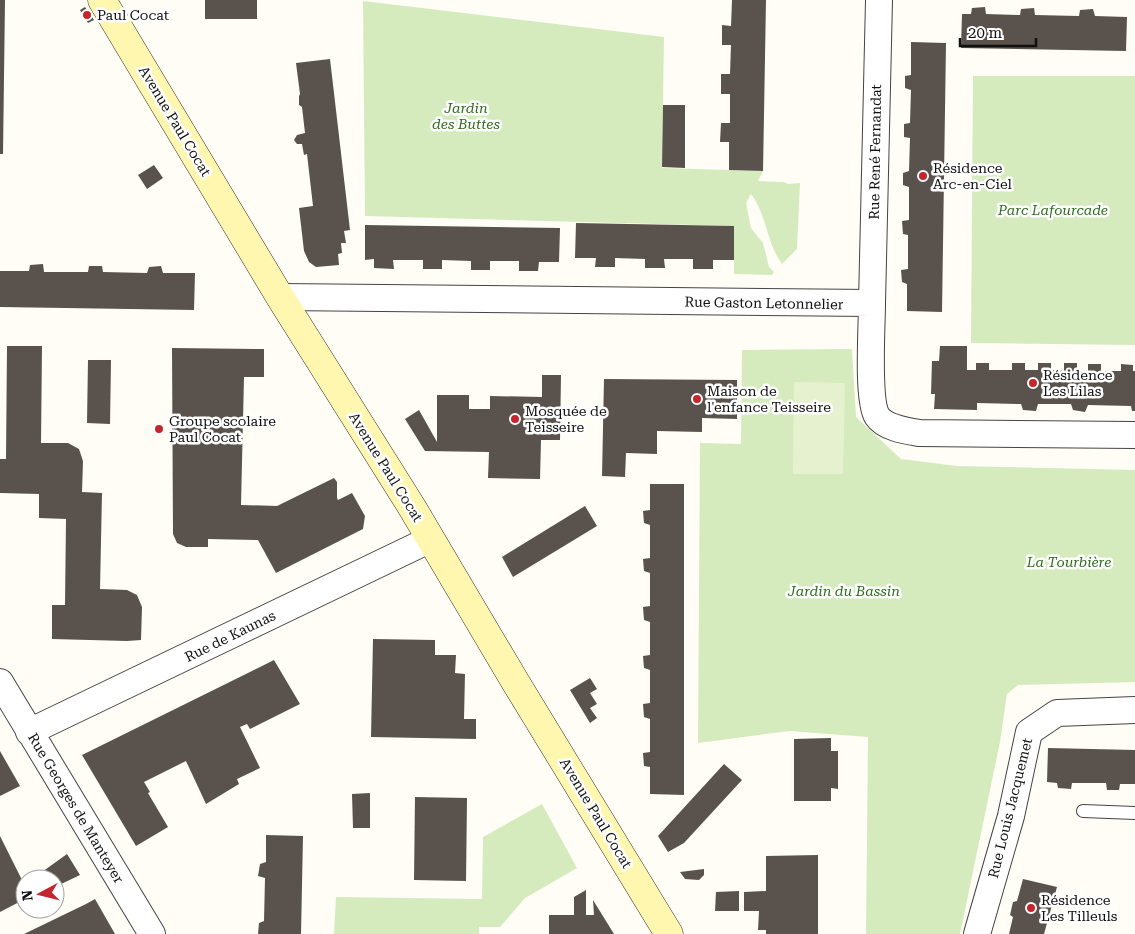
<svg xmlns="http://www.w3.org/2000/svg" width="1135" height="934" font-family="'Roboto Serif',serif">
<style>
.green{fill:#d5ebbd}
.pitch{fill:#e6f2cf}
.building{fill:#5a524d}
.lines{fill:none;stroke-linecap:round;stroke-linejoin:round}
.lane-casing{stroke:#444;stroke-width:14}
.street-casing{stroke:#444;stroke-width:28}
.secondary-casing{stroke:#333;stroke-width:29}
.lane{stroke:#fff;stroke-width:12}
.street{stroke:#fff;stroke-width:26}
.secondary{stroke:#fff6b0;stroke-width:28}
.poi-dot{fill:#c4262e;stroke:#fff;stroke-width:2}
.labels{text-anchor:middle;dominant-baseline:central;stroke-width:5;stroke-linejoin:round;paint-order:stroke}
.poi-label{font-size:14px;fill:#111;stroke:#fff;text-anchor:start}
.park-label{font-size:14px;font-style:italic;fill:#2f6b1f;stroke:#fff}
.street-label{font-size:14px;fill:#111;stroke:#fff}
</style>
<rect width="100%" height="100%" fill="#fffdf5"/>
<!-- green -->
<g class="green">
<path d="M363,1L664,37L662,168L763,171L758,181L784,182L788,184L800,183L797,249L782,264C767,244 766,213 751,194L746,203L751,228L763,243L769,267L774,272L772,275L734,274V226L365,216Z"/>
<polygon points="973,76 1135,76 1135,345 971,343"/>
<polygon points="852,349 856,417 901,459 957,466 1135,470 1135,682 1018,685 1007,694 1000,742 960,934 866,934 868,737 789,731 698,743 700,443 741,444 742,350"/>
<polygon points="542,804 577,868 525,898 500,927 479,927 479,934 334,934 336,897 482,899 483,837"/>
</g>
<!-- pitch -->
<polygon class="pitch" points="794,382 845,383 843,474 793,474"/>
<!-- building -->
<g class="building">
<polygon points="0,0 5,0 3,154 0,154"/>
<rect x="205" y="0" width="52" height="19"/>
<polygon points="732,0 766,0 763,171 729,170 729,142 720,142 721,123 730,123 730,94 721,94 721,74 730,74 731,45 722,45 722,25 731,26"/>
<polygon points="85,7 94,20 88,23 80,10"/>
<polygon points="985,7 986,14 1020,15 1021,9 1034,8 1035,15 1079,16 1080,10 1093,9 1095,16 1127,17 1126,51 961,48 962,14 971,14 972,8"/>
<polygon points="911,42 946,43 942,312 907,311 907,284 902,282 901,270 908,269 908,235 903,234 902,221 909,220 909,187 903,185 903,173 909,171 910,138 904,137 904,124 910,123 911,90 905,88 905,76 911,75"/>
<polygon points="330,59 350,230 344,231 346,243 341,243 342,253 338,254 339,265 316,267 309,262 304,251 299,208 313,206 307,154 304,155 302,144 297,144 294,140 297,135 305,133 302,107 299,105 299,96 300,94 296,63"/>
<polygon points="663,105 685,105 685,168 662,167"/>
<polygon points="154,165 163,178 147,189 138,175"/>
<polygon points="576,223 734,226 734,260 713,260 713,269 693,269 693,259 664,259 665,268 645,268 645,259 615,258 615,267 595,267 596,258 575,258"/>
<polygon points="365,225 560,228 559,262 539,262 538,271 519,271 519,261 490,261 490,270 471,270 471,261 442,260 442,269 423,269 423,260 393,260 394,269 374,268 374,259 365,260"/>
<polygon points="43,264 44,272 88,272 89,266 102,266 103,272 147,273 149,267 161,266 163,273 195,273 194,310 0,307 0,271 29,271 30,265"/>
<polygon points="7,346 42,346 41,443 68,443 79,449 83,461 82,492 102,493 100,589 127,590 137,595 142,607 141,640 127,641 52,639 52,605 65,605 66,519 39,518 39,494 0,493 0,459 6,459"/>
<polygon points="940,346 967,346 967,370 976,370 976,363 989,363 989,370 1012,370 1012,363 1025,363 1025,370 1038,370 1038,363 1051,363 1051,370 1064,371 1064,363 1077,363 1077,371 1088,371 1088,364 1101,364 1101,371 1121,371 1121,364 1133,365 1133,371 1135,371 1135,411 1132,411 1131,406 1088,405 1085,412 1073,410 1071,404 1038,404 1036,411 1023,410 1021,404 977,403 977,410 934,409 935,394 931,394 932,361 939,361"/>
<polygon points="172,348 264,349 264,377 244,377 241,505 277,506 334,478 337,482 337,498 338,500 352,493 365,516 363,529 276,573 258,540 208,539 208,547 186,547 177,543 173,534"/>
<polygon points="88,360 111,360 110,424 87,423"/>
<polygon points="542,375 561,375 560,440 541,440 540,479 488,478 489,452 425,451 405,419 419,410 437,442 437,395 469,395 469,409 490,409 490,396 542,397"/>
<polygon points="604,379 737,380 737,419 702,418 702,432 657,431 657,454 626,453 625,477 602,476"/>
<polygon points="650,484 684,484 684,795 650,794 650,767 644,766 643,753 650,752 650,719 644,717 643,704 650,703 650,670 644,668 643,656 650,655 650,622 644,620 643,607 650,606 650,573 644,571 643,559 650,558 650,525 644,523 643,511 650,510"/>
<polygon points="585,506 597,526 513,577 502,557"/>
<polygon points="373,639 435,640 435,655 456,655 455,673 465,674 464,719 476,719 476,739 371,737"/>
<polygon points="274,660 300,704 250,729 247,724 240,727 260,768 237,779 239,784 206,804 186,761 144,782 150,792 148,793 168,827 136,846 82,755"/>
<polygon points="590,678 597,689 590,693 597,704 590,708 597,718 590,723 570,690"/>
<polygon points="831,738 831,751 838,751 838,789 831,788 831,801 794,801 794,739"/>
<polygon points="1048,748 1135,750 1135,784 1120,784 1119,790 1107,790 1106,783 1072,783 1071,789 1058,788 1057,783 1047,782"/>
<polygon points="0,751 20,786 0,796"/>
<polygon points="724,764 742,780 684,843 668,852 658,836"/>
<polygon points="370,793 370,828 353,828 352,794"/>
<polygon points="415,797 467,798 466,881 414,880"/>
<polygon points="266,835 303,836 301,934 258,934 259,923 264,921 265,878 258,876 260,864 266,862"/>
<polygon points="0,836 25,886 25,899 0,912"/>
<polygon points="67,854 80,875 55,887 55,879 45,879 42,872"/>
<polygon points="818,855 818,934 766,934 766,930 758,930 759,911 744,911 744,892 766,891 766,856"/>
<polygon points="704,869 704,875 699,880 685,879 680,872"/>
<polygon points="1023,879 1057,887 1044,934 1009,934 1013,917 1010,915 1013,902 1017,901"/>
<polygon points="586,890 586,915 594,915 593,900 614,934 549,934 549,915 574,915 574,897"/>
<polygon points="739,891 739,911 715,911 716,892"/>
<polygon points="95,899 115,934 24,934 86,904"/>
</g>
<g class="lines">
<!-- lane casing -->
<g class="lane-casing">
<polyline id="lane" points="1083,811 1135,813"/>
</g>
<!-- street casing -->
<g class="street-casing">
<g id="street">
<path d="M280,297L872,303C872,326 867,399 877,416C885,428 907,431 919,433L1135,435"/>
<polyline points="872,303 879,0"/>
<polyline points="0,682 152,934"/>
<polyline points="29,732 431,539"/>
<polyline points="977,934 1011,816 1029,732 1057,713 1135,710"/>
</g>
</g>
<!-- secondary casing -->
<g class="secondary-casing">
<polyline id="secondary" points="102,0 280,297 413,509 516,683 669,934"/>
</g>
<!-- lane -->
<use href="#lane" class="lane"/>
<!-- street -->
<use href="#street" class="street"/>
<!-- secondary -->
<use href="#secondary" class="secondary"/>
</g>
<!-- markers -->
<g class="poi-dot">
<circle cx="87" cy="15" r="5"/>
<circle cx="923" cy="176" r="5"/>
<circle cx="1033" cy="383" r="5"/>
<circle cx="697" cy="399" r="5"/>
<circle cx="515" cy="419" r="5"/>
<circle cx="159" cy="429" r="5"/>
<circle cx="1031" cy="908" r="5"/>
</g>
<g class="labels">
<!-- poi labels -->
<g class="poi-label">
<text x="97" y="15">Paul Cocat</text>
<text x="933" y="168">Résidence<tspan x="933" dy="16">Arc-en-Ciel</tspan></text>
<text x="1043" y="375">Résidence<tspan x="1043" dy="16">Les Lilas</tspan></text>
<text x="707" y="391">Maison de<tspan x="707" dy="16">l'enfance Teisseire</tspan></text>
<text x="525" y="411">Mosquée de<tspan x="525" dy="16">Teisseire</tspan></text>
<text x="169" y="421">Groupe scolaire<tspan x="169" dy="16">Paul Cocat</tspan></text>
<text x="1041" y="900">Résidence<tspan x="1041" dy="16">Les Tilleuls</tspan></text>
</g>
<!-- park labels -->
<g class="park-label">
<text x="466" y="108">Jardin<tspan x="466" dy="16">des Buttes</tspan></text>
<text x="1053" y="210">Parc Lafourcade</text>
<text x="1069" y="562">La Tourbière</text>
<text x="844" y="591">Jardin du Bassin</text>
</g>
<!-- street labels -->
<g class="street-label">
<text transform="translate(175 121) rotate(59)">Avenue Paul Cocat</text>
<text transform="translate(875 152) rotate(-89)">Rue René Fernandat</text>
<text transform="translate(764 303) rotate(1)">Rue Gaston Letonnelier</text>
<text transform="translate(386 467) rotate(58)">Avenue Paul Cocat</text>
<text transform="translate(230 636) rotate(-26)">Rue de Kaunas</text>
<text transform="translate(76 808) rotate(59)">Rue Georges de Manteyer</text>
<text transform="translate(1010 808) rotate(-76)">Rue Louis Jacquemet</text>
<text transform="translate(596 813) rotate(59)">Avenue Paul Cocat</text>
</g>
</g>
<!-- north arrow -->
<g transform="translate(40 894) rotate(263)"><circle r="24" fill="#ffffff" stroke="#a0a0a0"/>
<path d="M0-4L9 19L0 12L-9 19Z" fill="#c4262e"/>
<text y="-8" font-size="14" font-weight="bold" text-anchor="middle" fill="#111111">N</text>
</g>
<!-- scale -->
<path d="M960 38v8h76v-8" fill="none" stroke="#111111" stroke-width="2.5"/>
<text x="968" y="38" font-size="15" fill="#111111" stroke="#ffffff" stroke-width="4" paint-order="stroke">20 m</text>
</svg>
